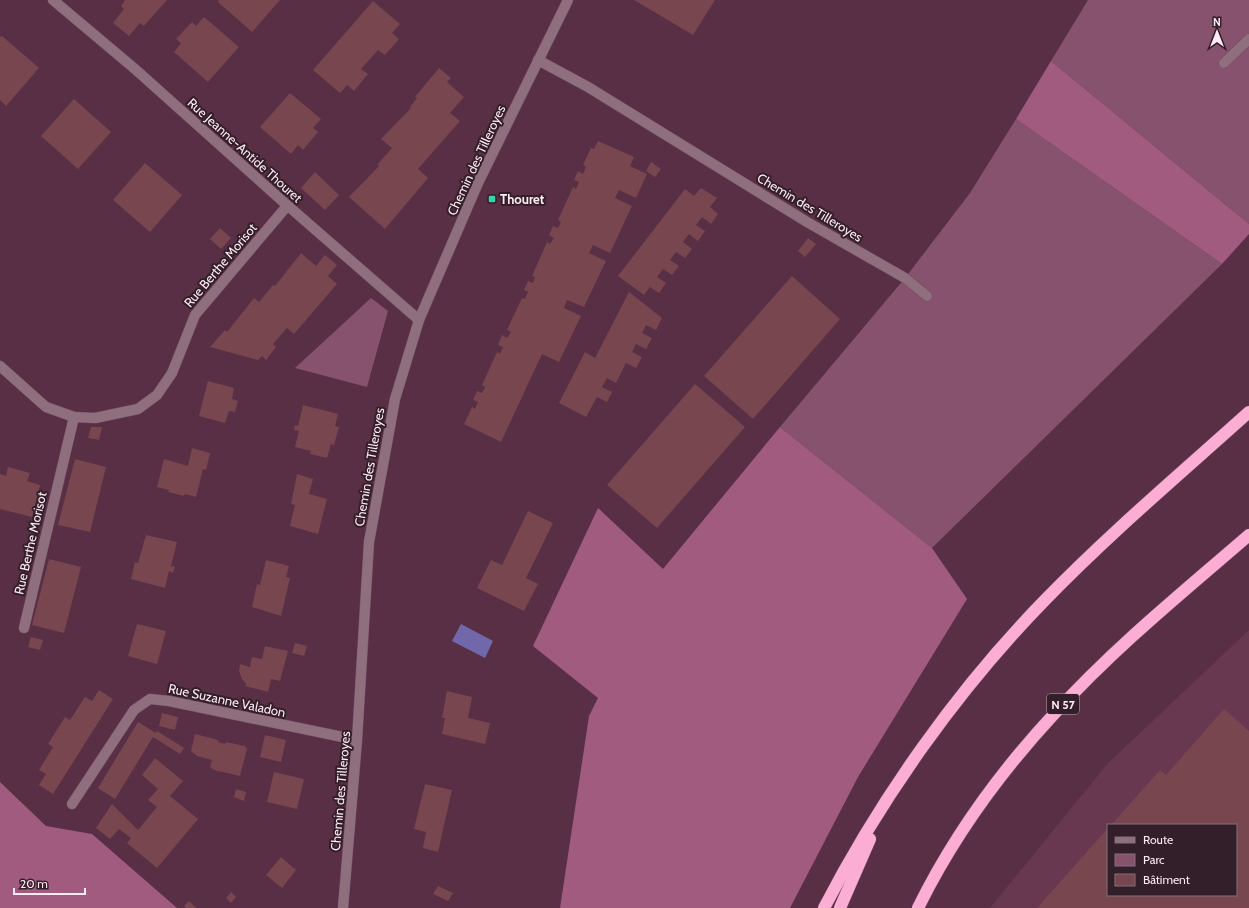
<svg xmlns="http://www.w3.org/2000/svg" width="1249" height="908" font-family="Cabin,sans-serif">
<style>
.built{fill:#683750;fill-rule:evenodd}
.green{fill:#86526d}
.forest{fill:#a15b7f}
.water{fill:#7168ab}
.building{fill:#77464e}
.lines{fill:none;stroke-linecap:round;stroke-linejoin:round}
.lane-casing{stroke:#744d61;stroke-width:11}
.street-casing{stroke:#744d61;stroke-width:11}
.highway-casing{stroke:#744d61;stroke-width:13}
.lane{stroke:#8f6f7e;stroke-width:10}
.street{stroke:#8f6f7e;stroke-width:10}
.highway{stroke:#fbadd3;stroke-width:12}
.poi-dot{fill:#37d4a6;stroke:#321f29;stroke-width:1.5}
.labels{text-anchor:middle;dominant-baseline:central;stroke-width:4;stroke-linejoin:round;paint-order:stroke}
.shield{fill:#321f29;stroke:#c2acb6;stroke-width:1}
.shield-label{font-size:12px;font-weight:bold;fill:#ffe9f3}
.street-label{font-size:13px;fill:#ffe9f3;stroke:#321f29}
.poi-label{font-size:13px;font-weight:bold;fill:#ffe9f3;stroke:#321f29;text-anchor:start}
</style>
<rect width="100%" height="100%" fill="#592f45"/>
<!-- built -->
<path class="built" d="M1249,630V908H990L1108,763ZM1108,825H1236V895H1108Z"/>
<!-- green -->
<g class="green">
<polygon points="1088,0 1249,0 1249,224 1051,61"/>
<polygon points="1016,119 1222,264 932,548 780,427 905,278 970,193"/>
<polygon points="371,298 388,311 367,387 295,368"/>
</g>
<!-- forest -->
<g class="forest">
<polygon points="1051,61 1249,224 1249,234 1222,264 1016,119"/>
<polygon points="780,427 932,548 967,599 858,777 790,908 560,908 589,716 598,698 533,646 598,508 663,569"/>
<polygon points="0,782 46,826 92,834 177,908 0,908"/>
</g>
<!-- water -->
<polygon class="water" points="461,624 493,641 485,658 452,641"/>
<!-- building -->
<g class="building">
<polygon points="125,0 167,0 144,26 140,23 129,36 113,23 124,9 121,6"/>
<polygon points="219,0 280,0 252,32 218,2"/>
<polygon points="634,0 715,0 693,35"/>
<polygon points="373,1 400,24 392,33 399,39 385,55 378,50 361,69 368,74 354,91 347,85 340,93 313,70"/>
<polygon points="204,17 239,47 208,82 174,52 181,43 176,39 192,22 196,26"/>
<polygon points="2,36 39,68 6,106 0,100 0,37"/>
<polygon points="439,68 451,78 447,82 464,97 450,113 460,121 418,169 428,178 385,229 349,197 379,166 377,165 392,148 381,139 411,108 410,107 417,98 415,97"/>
<polygon points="290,93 321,119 313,128 318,132 303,150 298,145 291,154 260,127"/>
<polygon points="74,99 111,132 78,169 41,136"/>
<polygon points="598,141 634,157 630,166 647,174 636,198 619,190 615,198 632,206 610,253 593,245 589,253 606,261 584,307 567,300 564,308 581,316 559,362 542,354 501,442 464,424 472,407 475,409 478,402 473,400 477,391 482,393 485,387 482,385 497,352 500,354 503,347 498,345 502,335 507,338 511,332 507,330 522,298 525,299 528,292 524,290 528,281 533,283 535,277 532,276 547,242 550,244 554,238 549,235 553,226 558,228 561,222 558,220 573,187 576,189 579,182 574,180 578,171 583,174 586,167 583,165 591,148 594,149"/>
<polygon points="651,162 661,169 655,177 646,171"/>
<polygon points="145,163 182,195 150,232 113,200"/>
<polygon points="315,172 339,195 325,210 301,188"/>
<polygon points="701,188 717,198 710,207 718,214 711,224 702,217 696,225 705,231 698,241 689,234 683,242 692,249 685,258 676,252 670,260 679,266 672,275 663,269 657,277 666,283 659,293 650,287 644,295 618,276 685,189 694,196"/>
<polygon points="220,228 231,238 221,249 210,239"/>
<polygon points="808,238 816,244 805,257 798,251"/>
<polygon points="301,253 316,266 325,255 337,265 328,276 337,284 294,334 287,328 273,344 276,347 266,360 262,356 258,360 210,347 225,330 227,332 254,298 259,302 273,285 275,286"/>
<polygon points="792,276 840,319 753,419 704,376"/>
<polygon points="629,292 662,318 656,330 646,325 642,333 652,338 646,349 636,344 632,352 642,357 636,368 626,363 616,383 607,378 602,387 612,392 607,402 597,397 586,417 559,403 585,352 595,358"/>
<polygon points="208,381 234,388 232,399 238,401 235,412 229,411 225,423 199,416"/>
<polygon points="695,384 745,427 657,528 607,485"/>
<polygon points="303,405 338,414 335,426 339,427 334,445 331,444 327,458 310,454 311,451 295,447 299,431 294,430 295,425 298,426"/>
<polygon points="91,427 102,427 99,440 88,438"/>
<polygon points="192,448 210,453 206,470 203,469 196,497 185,494 184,496 168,492 169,490 157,487 164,459 188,466"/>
<polygon points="75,459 106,467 90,532 58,525"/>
<polygon points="8,467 30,473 27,481 40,485 32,517 0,509 0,474 6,476"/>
<polygon points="297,474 313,479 309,494 327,499 318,534 290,526 295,505 291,504"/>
<polygon points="528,511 553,523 526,578 538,584 524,611 477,588 491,560 502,565"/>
<polygon points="146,535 177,542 171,566 175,567 173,573 169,571 165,588 131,579 135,562 138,563"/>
<polygon points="49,559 81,567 64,633 32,625"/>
<polygon points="266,560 289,566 286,577 290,578 281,616 252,607 257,584 260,585"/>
<polygon points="137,624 166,631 157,664 128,656"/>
<polygon points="31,637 43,640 40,650 28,647"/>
<polygon points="295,643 307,646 304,656 292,653"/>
<polygon points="265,646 288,651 280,681 271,679 268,692 245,686 246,684 242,679 239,671 240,664 250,667 252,657 262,659"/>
<polygon points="99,690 113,699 53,794 39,785 46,774 39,770 53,747 48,744 65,717 70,720 85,697 92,701"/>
<polygon points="447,691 472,697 468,718 490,723 485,744 442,734 445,718 442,718"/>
<polygon points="1224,709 1249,731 1249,908 1037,908 1108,828 1108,895 1236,895 1236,825 1111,825 1160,770 1166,775"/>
<polygon points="162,713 178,717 175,730 159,726"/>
<polygon points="138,722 156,733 157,731 184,748 180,754 153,737 115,799 98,788"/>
<polygon points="195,734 218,740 218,742 225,744 226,742 245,746 247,749 240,776 214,770 210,767 212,760 197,756 191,751"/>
<polygon points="265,735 286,740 281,762 260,757"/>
<polygon points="155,758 183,781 170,796 198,819 157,868 127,843 131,838 119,829 110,839 96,828 112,804 138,830 157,807 148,800 158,789 142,775"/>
<polygon points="274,772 304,779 297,809 267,802"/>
<polygon points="425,784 452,790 438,852 423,848 426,832 414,829"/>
<polygon points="236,789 246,792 244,801 234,797"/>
<polygon points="281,857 296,870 282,888 266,875"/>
<polygon points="438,886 453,893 448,901 433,894"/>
<polygon points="231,892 236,897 231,903 226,898"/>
<polygon points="189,901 196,908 186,908 184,906"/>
</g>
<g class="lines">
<!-- lane casing -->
<g class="lane-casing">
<g id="lane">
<polyline points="538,60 588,87 807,222 905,278 927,296"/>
<polyline points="24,628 74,417"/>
</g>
</g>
<!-- street casing -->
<g class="street-casing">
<g id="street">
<polyline points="53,0 135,69 279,198 419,320"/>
<polyline points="1224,63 1249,39"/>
<polyline points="0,366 46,407 74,417 95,418 138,409 157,395 172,373 195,315 287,206"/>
<polyline points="72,804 134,710 150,699 169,701 357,740"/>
<polyline points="343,908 357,740 369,542 395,399 419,320 478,183 568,0"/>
</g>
</g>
<!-- highway casing -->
<g class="highway-casing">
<g id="highway">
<path d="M824,908C881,798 958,689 1045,600C1109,534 1180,474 1249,412"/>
<polyline points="840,908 870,839"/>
<path d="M918,908C953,837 1001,771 1055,713C1114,648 1183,592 1249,535"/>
</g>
</g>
<!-- lane -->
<use href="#lane" class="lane"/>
<!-- street -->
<use href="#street" class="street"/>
<!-- highway -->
<use href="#highway" class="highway"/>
</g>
<!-- markers -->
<rect class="poi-dot" x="488" y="195" width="8" height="8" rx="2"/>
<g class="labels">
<!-- shield labels -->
<rect class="shield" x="1047" y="694" width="32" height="20" rx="3"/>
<g class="shield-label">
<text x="1063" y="704">N 57</text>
</g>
<!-- street labels -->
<g class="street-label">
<text transform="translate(245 150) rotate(42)">Rue Jeanne-Antide Thouret</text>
<text transform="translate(476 160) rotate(-65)">Chemin des Tilleroyes</text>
<text transform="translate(810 207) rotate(31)">Chemin des Tilleroyes</text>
<text transform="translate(220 265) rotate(-50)">Rue Berthe Morisot</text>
<text transform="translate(369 467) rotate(-80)">Chemin des Tilleroyes</text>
<text transform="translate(30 543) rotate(-77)">Rue Berthe Morisot</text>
<text transform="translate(227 700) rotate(12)">Rue Suzanne Valadon</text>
<text transform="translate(340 791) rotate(-85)">Chemin des Tilleroyes</text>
</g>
<!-- poi labels -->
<g class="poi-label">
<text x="500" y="199">Thouret</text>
</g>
</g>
<!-- legend -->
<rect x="1107" y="824" width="130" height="72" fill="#321f29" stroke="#84707a"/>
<rect x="1115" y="837" width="20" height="6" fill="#8f6f7e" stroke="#84707a"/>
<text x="1143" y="844" font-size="12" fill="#ffe9f3">Route</text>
<rect x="1115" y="854" width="20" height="12" fill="#86526d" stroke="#84707a"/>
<text x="1143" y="864" font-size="12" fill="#ffe9f3">Parc</text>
<rect x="1115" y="874" width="20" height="12" fill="#77464e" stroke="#84707a"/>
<text x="1143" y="884" font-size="12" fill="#ffe9f3">Bâtiment</text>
<!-- north arrow -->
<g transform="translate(1217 32)" stroke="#321f29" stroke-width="3" paint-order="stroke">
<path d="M0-3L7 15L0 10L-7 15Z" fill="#ffe9f3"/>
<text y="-6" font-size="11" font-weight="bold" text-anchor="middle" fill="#ffe9f3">N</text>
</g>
<!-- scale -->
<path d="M14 888v6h71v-6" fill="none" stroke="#ffe9f3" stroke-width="2"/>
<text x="20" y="888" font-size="12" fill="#ffe9f3" stroke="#321f29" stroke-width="3" paint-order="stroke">20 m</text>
</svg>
